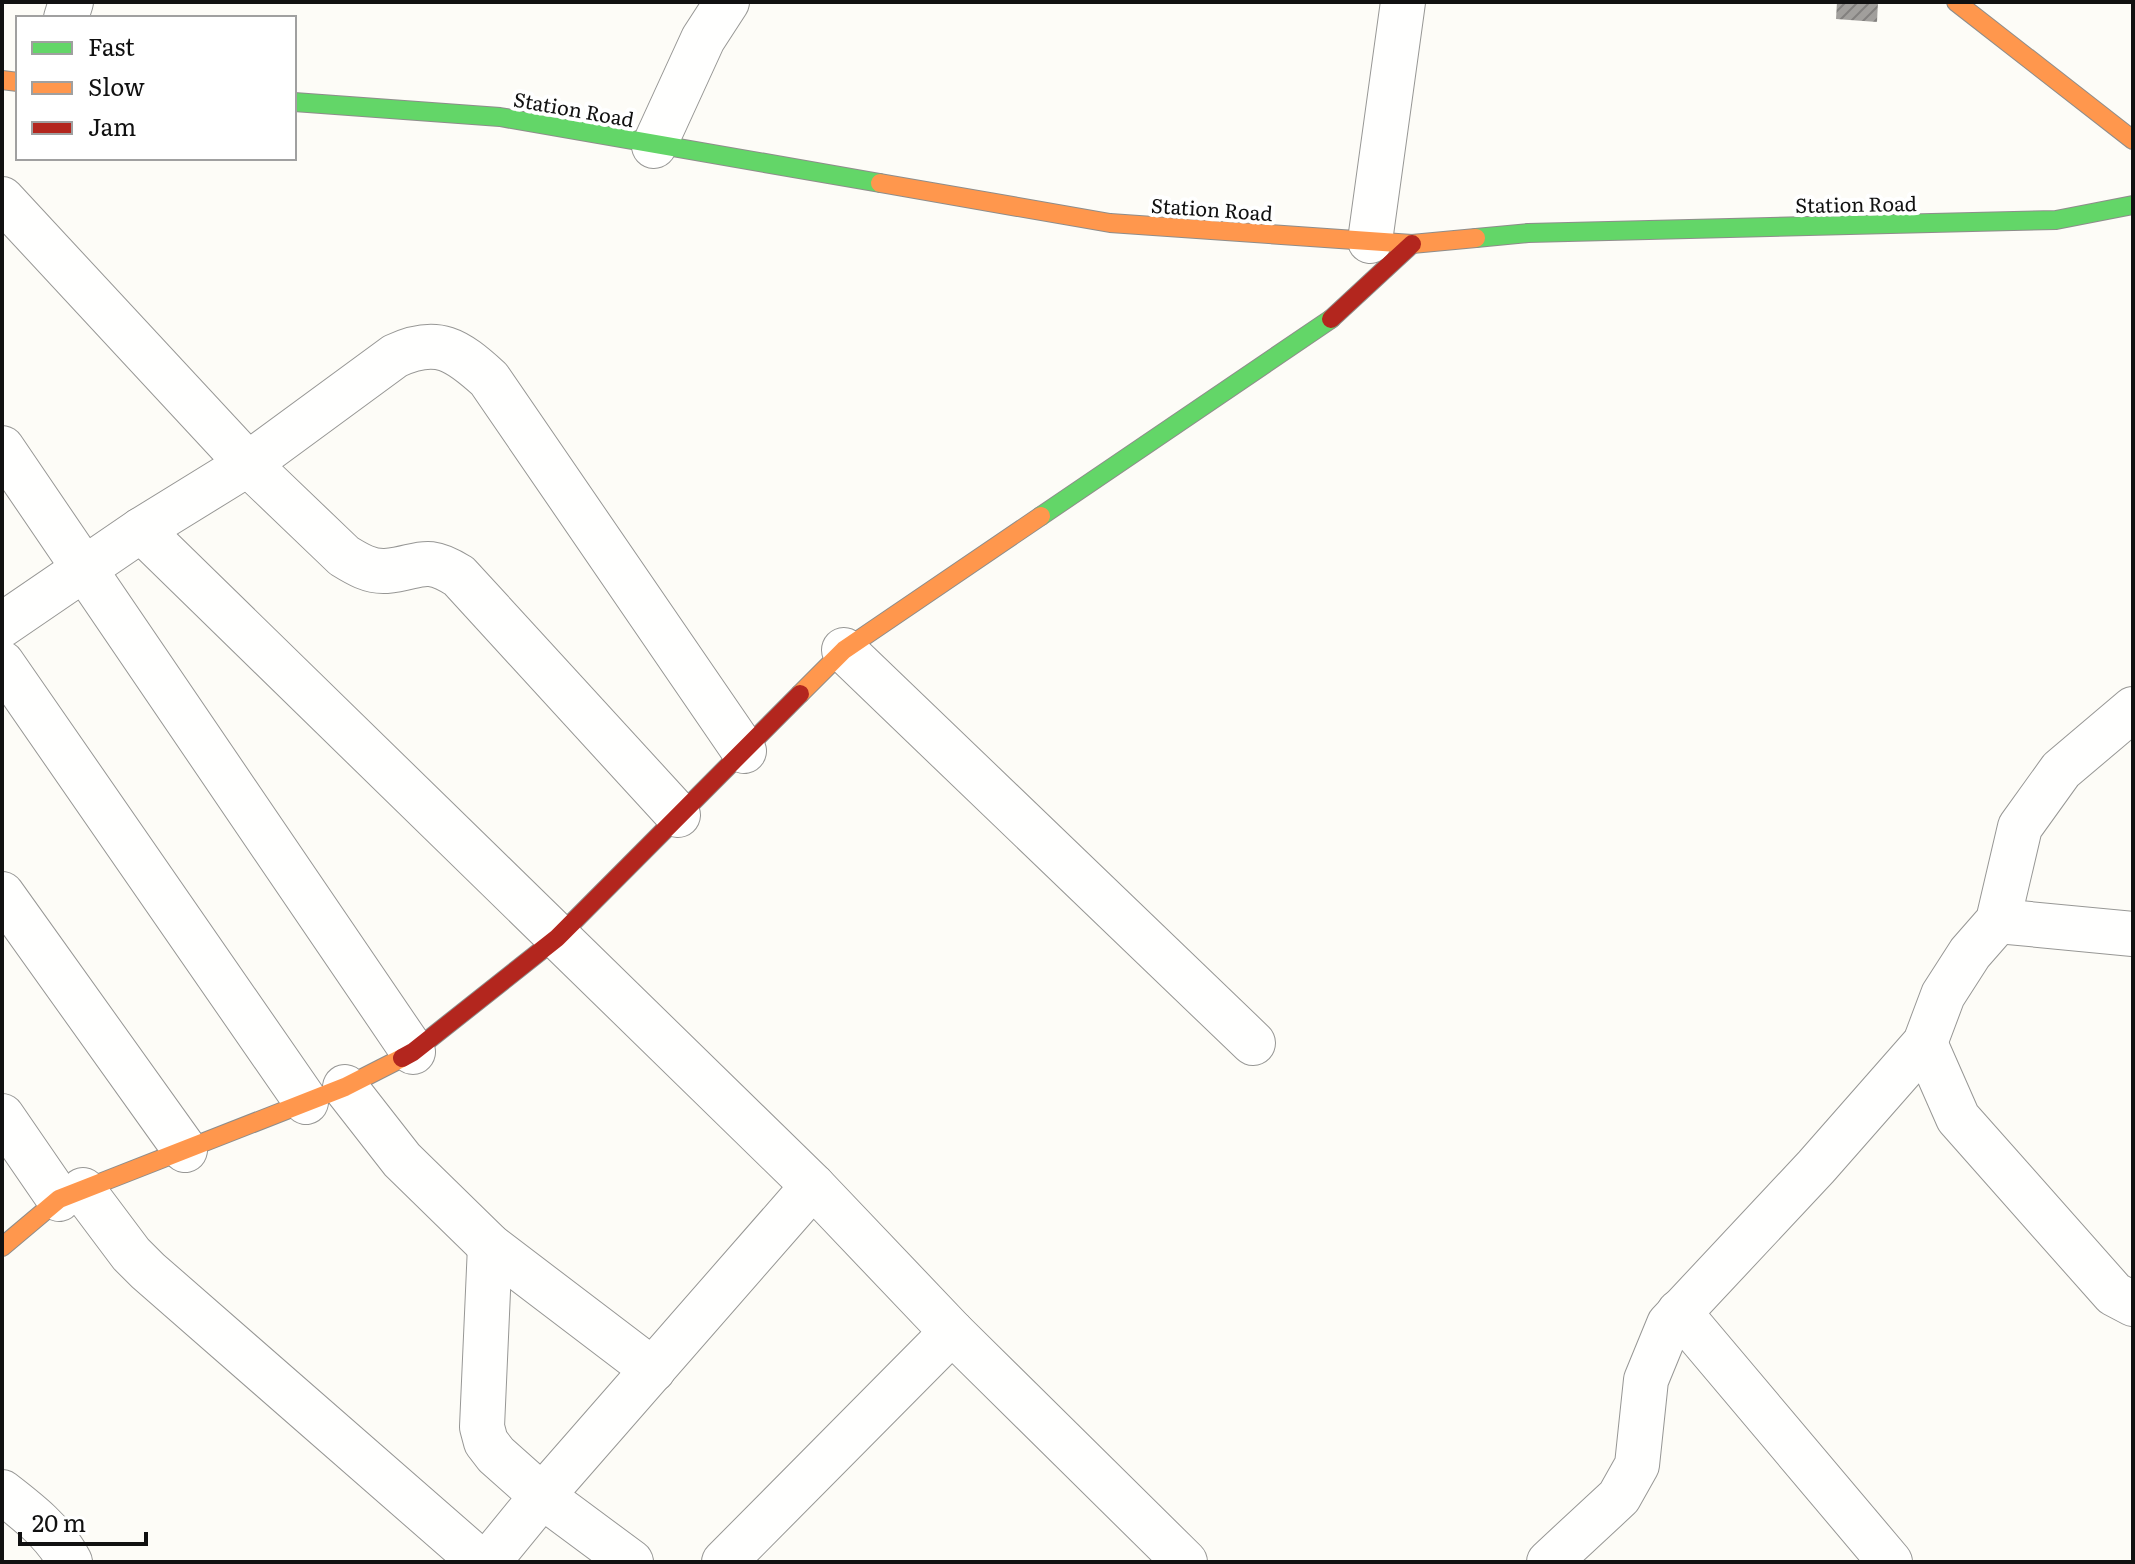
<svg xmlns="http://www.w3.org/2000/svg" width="2135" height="1564" font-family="Literata,serif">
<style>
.building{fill:url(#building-hatch)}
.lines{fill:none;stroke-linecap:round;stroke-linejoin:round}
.street-casing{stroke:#979795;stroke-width:46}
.fast-casing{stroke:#8e8d8b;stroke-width:20}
.slow-casing{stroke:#8e8d8b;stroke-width:20}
.jam-casing{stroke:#8e8d8b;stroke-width:20}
.street{stroke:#fffffe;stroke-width:44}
.fast{stroke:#63d668;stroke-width:18}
.slow{stroke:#ff974d;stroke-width:18}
.jam{stroke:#b3261e;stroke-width:18}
.labels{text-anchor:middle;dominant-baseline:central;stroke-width:8;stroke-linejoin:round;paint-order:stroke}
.street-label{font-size:20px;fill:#111;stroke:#fff}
</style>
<defs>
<pattern id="building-hatch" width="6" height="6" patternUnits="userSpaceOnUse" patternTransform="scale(2)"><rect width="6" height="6" fill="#a19f9c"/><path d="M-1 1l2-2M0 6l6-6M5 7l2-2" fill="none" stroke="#82807e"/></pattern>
</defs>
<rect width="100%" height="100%" fill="#fdfcf7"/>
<!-- building -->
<polygon class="building" points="1837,2 1878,2 1877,22 1836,19"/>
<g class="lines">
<!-- street casing -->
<g class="street-casing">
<g id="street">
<polyline points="66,18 71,2"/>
<polyline points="654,146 703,39 727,2"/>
<path d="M2,199L248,464L344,556C357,564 370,572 386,571C420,568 424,554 459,576L678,815"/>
<polyline points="1370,241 1403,2"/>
<polyline points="2,448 413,1052"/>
<polyline points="141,530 813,1186 952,1332 1185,1562"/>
<path d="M2,625L141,530L248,464L395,356C438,336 457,350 489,379L744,751"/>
<polyline points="844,650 1253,1043"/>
<polyline points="2,663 306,1102"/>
<polyline points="2,894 185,1150"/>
<polyline points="1998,921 2133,934"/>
<polyline points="1925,1043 1958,1118 2114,1294 2133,1304"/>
<polyline points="345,1087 402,1160 490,1246 653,1370"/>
<polyline points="2,1116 59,1199"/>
<polyline points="83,1190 131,1254 148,1271 481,1562"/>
<polyline points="490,1246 482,1427 486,1442 496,1455 542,1496 631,1562"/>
<polyline points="1679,1312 1890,1562"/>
<path d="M2,1492C28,1512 54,1532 70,1562"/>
<polyline points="488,1562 542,1496 813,1186"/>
<polyline points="724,1562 952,1332"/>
<polyline points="1549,1562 1619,1497 1637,1465 1646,1380 1669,1324 1816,1167 1925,1043 1943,995 1970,953 1998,921 2020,827 2061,770 2133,709"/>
</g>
</g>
<!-- fast casing -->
<g class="fast-casing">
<g id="fast">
<polyline points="294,102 500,117 880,183"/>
<polyline points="1476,238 1528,233 2056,220 2133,205"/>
<polyline points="1041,516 1331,319"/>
</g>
</g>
<!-- slow casing -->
<g class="slow-casing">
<g id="slow">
<polyline points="1956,2 2133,140"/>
<polyline points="2,80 18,82"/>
<polyline points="880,183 1110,223 1412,244 1476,238"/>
<polyline points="800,694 844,650 1041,516"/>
<polyline points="2,1247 59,1199 345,1087 402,1058"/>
</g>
</g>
<!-- jam casing -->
<g class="jam-casing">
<g id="jam">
<polyline points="1331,319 1412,244"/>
<polyline points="402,1058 413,1052 557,938 800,694"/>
</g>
</g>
<!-- street -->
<use href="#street" class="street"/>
<!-- fast -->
<use href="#fast" class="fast"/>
<!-- slow -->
<use href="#slow" class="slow"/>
<!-- jam -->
<use href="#jam" class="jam"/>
</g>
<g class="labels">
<!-- street labels -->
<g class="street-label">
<text transform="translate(574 108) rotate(10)">Station Road</text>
<text transform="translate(1856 203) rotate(-1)">Station Road</text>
<text transform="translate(1212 208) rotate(4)">Station Road</text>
</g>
</g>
<!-- border -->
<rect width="2135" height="1564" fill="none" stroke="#111111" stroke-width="8"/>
<!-- legend -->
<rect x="16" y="16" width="280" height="144" fill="#ffffff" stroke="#a0a0a0" stroke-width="2"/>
<rect x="32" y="42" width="40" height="12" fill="#63d668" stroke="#a0a0a0" stroke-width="2"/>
<text x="88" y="56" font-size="24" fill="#111111">Fast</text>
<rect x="32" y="82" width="40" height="12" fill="#ff974d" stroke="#a0a0a0" stroke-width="2"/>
<text x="88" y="96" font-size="24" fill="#111111">Slow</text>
<rect x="32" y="122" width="40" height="12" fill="#b3261e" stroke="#a0a0a0" stroke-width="2"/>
<text x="88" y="136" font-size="24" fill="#111111">Jam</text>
<!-- scale -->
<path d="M20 1532v12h126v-12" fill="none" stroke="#111111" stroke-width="4"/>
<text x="32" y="1532" font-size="24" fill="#111111" stroke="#ffffff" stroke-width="6" paint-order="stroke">20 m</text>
</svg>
